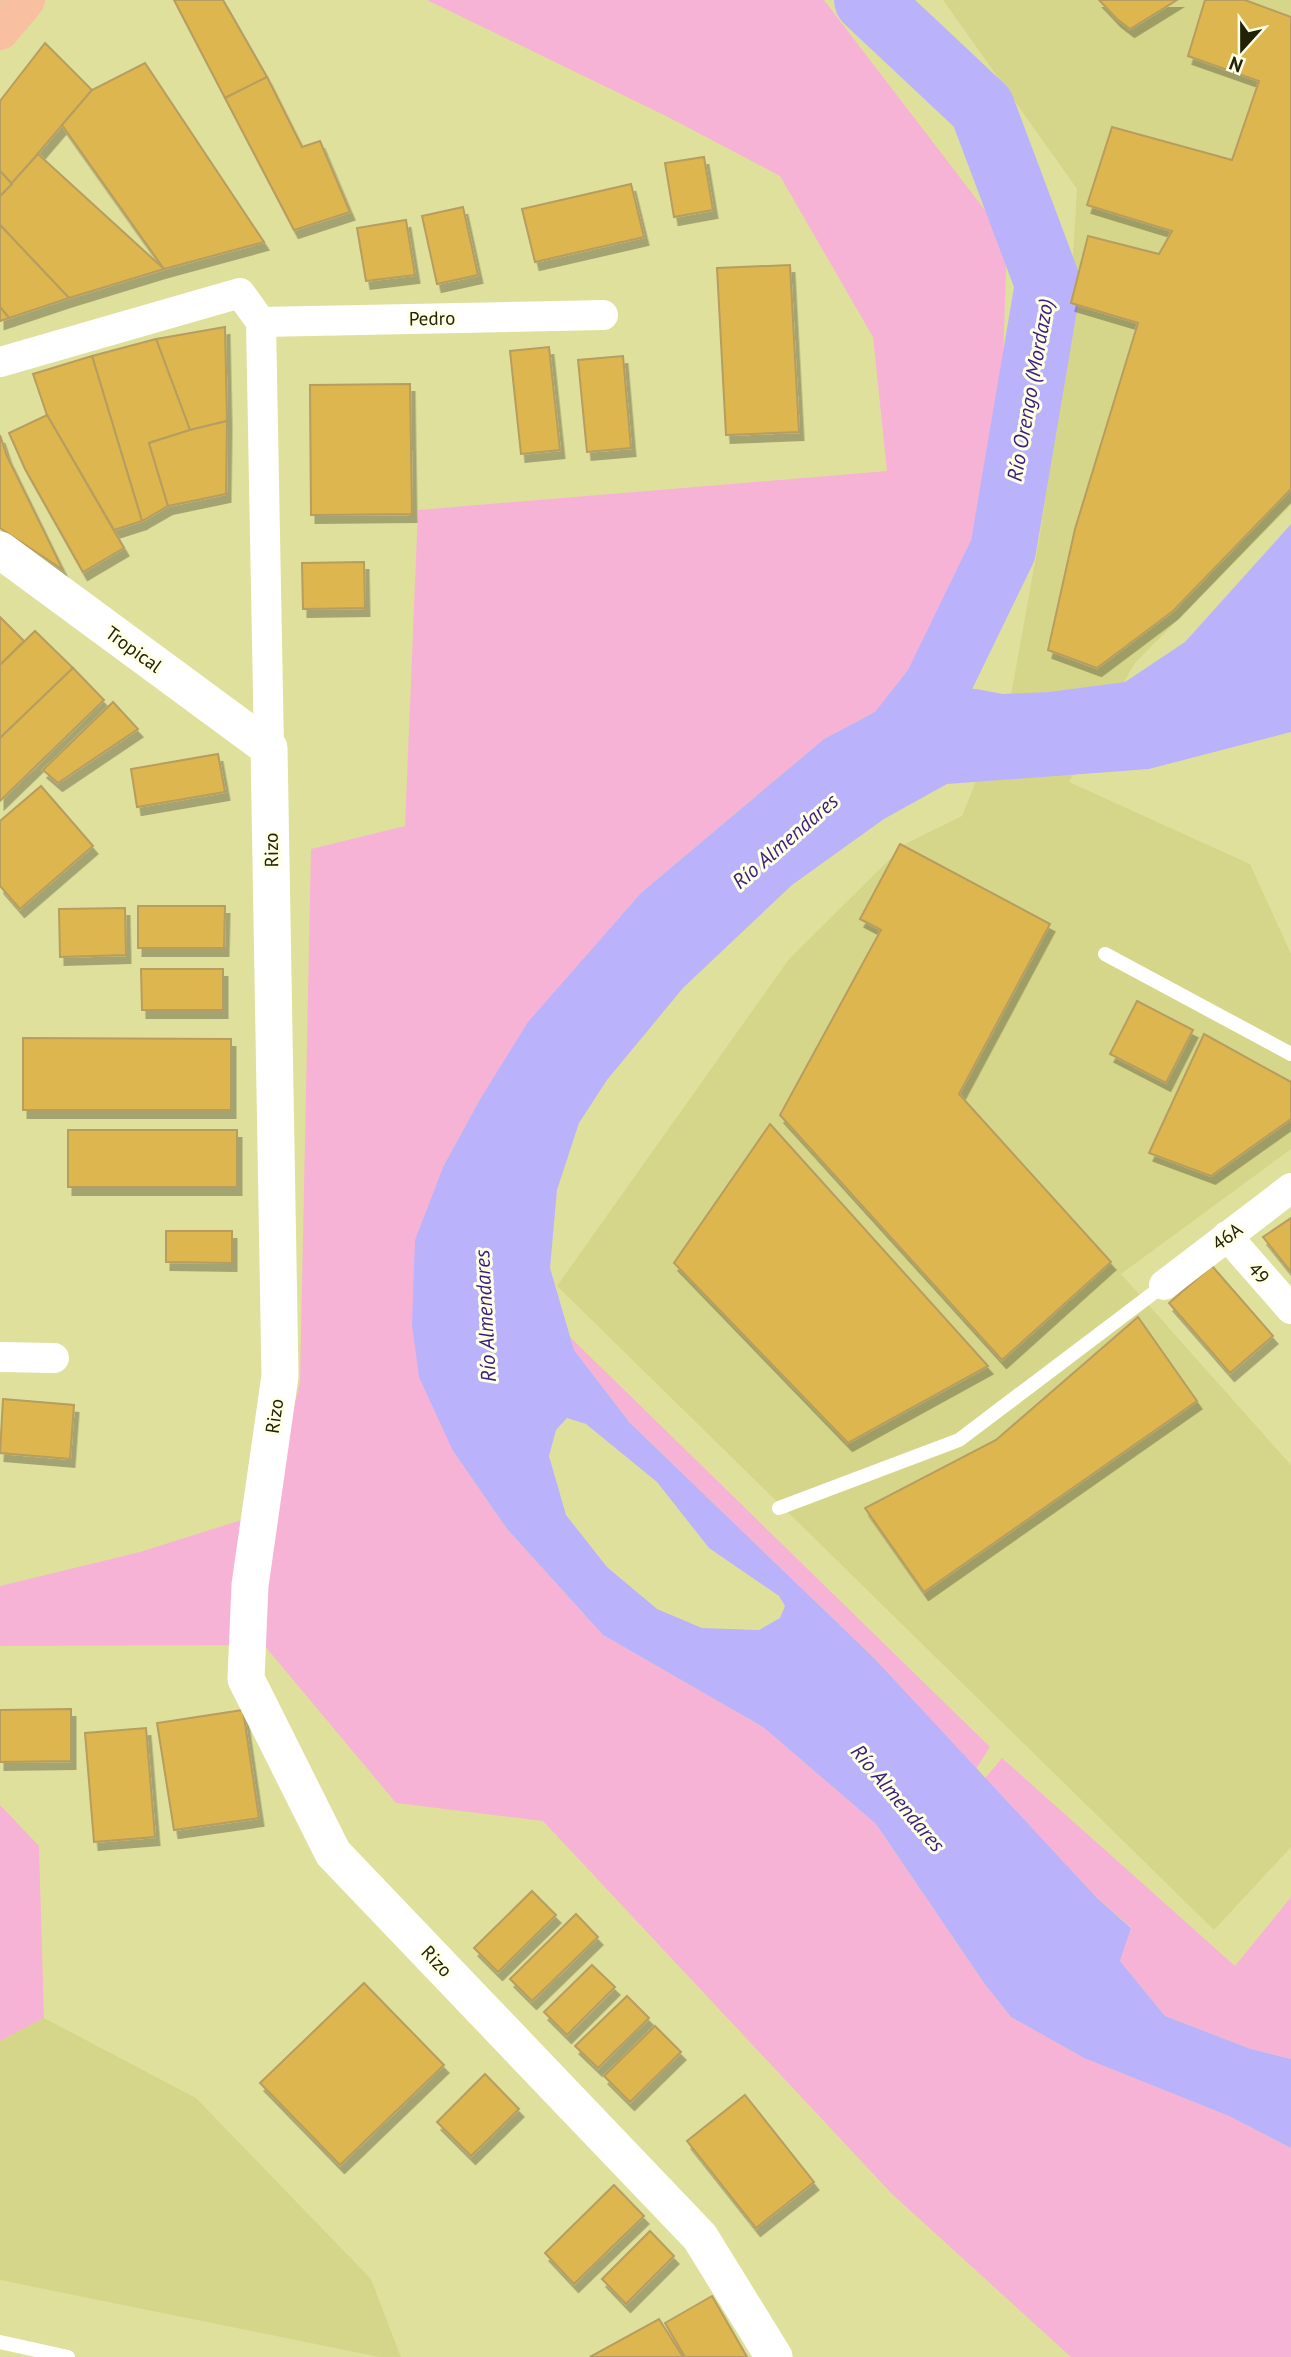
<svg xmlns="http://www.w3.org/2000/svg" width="1291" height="2357" font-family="'PT Sans',sans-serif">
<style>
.built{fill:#d6d68a}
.green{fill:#f7b3d5}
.water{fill:#bab3fc;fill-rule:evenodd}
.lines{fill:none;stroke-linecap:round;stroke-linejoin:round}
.river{stroke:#bab3fc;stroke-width:66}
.building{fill:#ddb650;stroke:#b79d5f;stroke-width:2;filter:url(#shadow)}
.service{stroke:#fff;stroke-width:14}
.minor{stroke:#fff;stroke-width:30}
.tertiary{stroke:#fff;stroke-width:37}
.primary{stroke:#f8bfa0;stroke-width:38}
.labels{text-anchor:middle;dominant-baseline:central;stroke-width:6;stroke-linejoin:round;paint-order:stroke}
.street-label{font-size:19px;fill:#222207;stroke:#feffe4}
.water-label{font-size:21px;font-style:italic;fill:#391c82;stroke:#feffe4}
</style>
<defs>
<filter id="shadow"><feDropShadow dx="4.5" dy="8" stdDeviation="0" flood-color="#0004"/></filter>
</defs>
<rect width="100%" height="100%" fill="#e0e09d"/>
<!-- built -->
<g class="built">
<polygon points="943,0 1291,0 1291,505 1134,664 1069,782 1250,864 1291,954 1291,1149 1121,1274 1291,1465 1291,1847 1214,1930 557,1286 789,959 905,844 962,816 1011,695 1040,534 1067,351 1077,189"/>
<polygon points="44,2018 196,2098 371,2279 401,2357 379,2357 0,2280 0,2041"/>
</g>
<!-- green -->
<g class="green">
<polygon points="427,0 824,0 1007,239 998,515 903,697 824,739 642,892 497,1075 479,1101 444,1165 453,1451 507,1529 603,1635 763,1727 876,1824 984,1983 1011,2017 1084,2058 1229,2116 1291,2148 1291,2357 1071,2357 892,2194 543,1821 396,1803 264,1645 0,1646 0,1586 140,1552 270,1511 300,1382 311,849 405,826 418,510 887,471 873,337 780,176 666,116"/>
<polygon points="570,1337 990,1747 976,1769 874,1658 630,1423 574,1350"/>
<polygon points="1002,1758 1235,1966 1291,1897 1291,2059 1251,2049 1165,2016 1120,1961 1131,1927 1097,1898 985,1778"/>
<polygon points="0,1805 39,1846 44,2018 0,2041"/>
</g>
<!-- water -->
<path class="water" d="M1291,524V732L1149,769L947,784L884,819L792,885L683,988L607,1080L579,1123L557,1190L550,1268L574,1350L630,1423L874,1658L1097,1898L1131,1928L1120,1961L1165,2016L1251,2049L1291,2059V2148L1229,2116L1084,2058L1011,2017L984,1983L876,1824L763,1727L603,1635L507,1529L453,1451L419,1377L412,1325L415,1240L444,1165L479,1101L528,1022L642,892L824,739L903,697L936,688L976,689L1003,694L1049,692L1125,682L1185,642ZM567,1418L586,1424L657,1482L709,1548L779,1596L785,1606L780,1618L759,1630L702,1628L657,1609L607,1567L566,1515L549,1456L556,1430Z"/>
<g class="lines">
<!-- river -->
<polyline class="river" points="867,0 982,108 1048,284 1003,550 936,688 880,759"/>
</g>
<!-- building -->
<g class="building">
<polygon points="174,0 223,0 267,77 225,98"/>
<polygon points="1099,0 1177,0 1130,29 1117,19"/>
<polygon points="1205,0 1245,0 1291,17 1291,489 1173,611 1097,668 1048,650 1075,529 1138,323 1071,303 1088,236 1159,254 1172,231 1087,205 1112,127 1232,160 1259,81 1188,56"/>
<polygon points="45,43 92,90 12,184 0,171 0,101"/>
<polygon points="145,63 264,242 164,269 62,125 92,90"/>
<polygon points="267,77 302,147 320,141 350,212 294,230 225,98"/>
<polygon points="38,154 164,269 69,298 0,225 0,196"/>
<polygon points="704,157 713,210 674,217 665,163"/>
<polygon points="0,171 12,184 0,196"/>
<polygon points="631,184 644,237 535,262 522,209"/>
<polygon points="463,207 478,275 437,284 422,216"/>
<polygon points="406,220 415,275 366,281 357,228"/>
<polygon points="0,225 69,298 9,318 0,307"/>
<polygon points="790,265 799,432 726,435 717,268"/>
<polygon points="0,307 9,318 0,321"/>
<polygon points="225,327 227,421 190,430 156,339"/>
<polygon points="156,339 190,430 149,443 168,506 142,521 92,356"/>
<polygon points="549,347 560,450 521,454 510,351"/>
<polygon points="92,356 142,521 114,530 47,415 33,374"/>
<polygon points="623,356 631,448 587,452 578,360"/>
<polygon points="410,384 412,514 311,515 310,385"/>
<polygon points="47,415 124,548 83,572 25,469 9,433"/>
<polygon points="227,421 226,494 168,506 149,443 190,430"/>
<polygon points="0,435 7,456 63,570 0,528"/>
<polygon points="364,562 365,608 303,609 302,563"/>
<polygon points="0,617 24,641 0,665"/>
<polygon points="35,631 73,668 0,738 0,665"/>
<polygon points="73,668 104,700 0,801 0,738"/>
<polygon points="113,702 138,729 58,783 43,770"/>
<polygon points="218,754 225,792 137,807 131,769"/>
<polygon points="41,786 93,846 20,909 0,886 0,821"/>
<polygon points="900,844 1050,924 959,1094 1111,1262 1002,1360 780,1115 881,930 860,919"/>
<polygon points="138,906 225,906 224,948 138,948"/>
<polygon points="125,908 126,955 60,957 59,909"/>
<polygon points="141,969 223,969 223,1010 142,1010"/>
<polygon points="1137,1001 1193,1030 1166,1083 1110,1054"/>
<polygon points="1204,1034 1291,1082 1291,1119 1211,1176 1149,1153"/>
<polygon points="23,1038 231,1039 231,1110 23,1110"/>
<polygon points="770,1124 988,1366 848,1443 674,1263"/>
<rect x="68" y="1130" width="169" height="57"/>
<polygon points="1291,1218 1291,1272 1263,1237"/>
<polygon points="166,1231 232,1231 232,1263 166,1262"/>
<polygon points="1212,1266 1273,1336 1230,1373 1169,1303"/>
<polygon points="1138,1317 1197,1401 924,1592 865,1508 996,1440"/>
<polygon points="3,1399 74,1405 70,1459 0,1453"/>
<polygon points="71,1709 71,1761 0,1762 0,1710"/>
<polygon points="243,1710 259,1818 174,1830 157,1723"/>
<polygon points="146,1728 155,1837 94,1842 85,1733"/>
<polygon points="532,1891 556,1915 498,1972 474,1948"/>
<polygon points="576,1914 598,1937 532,2001 510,1979"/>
<polygon points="592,1965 615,1987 567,2035 544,2012"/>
<polygon points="364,1983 444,2065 340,2165 260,2083"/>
<polygon points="627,1996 649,2018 598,2068 575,2046"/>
<polygon points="655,2026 681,2052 630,2102 604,2076"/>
<polygon points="485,2074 519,2109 471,2156 437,2122"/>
<polygon points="745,2095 814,2182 756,2228 687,2141"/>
<polygon points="614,2185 644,2216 574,2284 545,2253"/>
<polygon points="650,2231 674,2256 626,2304 602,2279"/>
<polygon points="712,2296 747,2357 685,2357 665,2323"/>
<polygon points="659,2319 683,2357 590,2357"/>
</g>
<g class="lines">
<!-- service -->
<g class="service">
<polyline points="1105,954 1291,1054"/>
<polyline points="779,1508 959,1440 1164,1285"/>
<polyline points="0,2342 68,2357"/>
</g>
<!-- minor -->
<g class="minor">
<polyline points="261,322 603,315"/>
<polyline points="0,362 240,293 261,322 269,748"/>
<polyline points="1227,1236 1291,1309"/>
<polyline points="1164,1285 1291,1188"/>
<polyline points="0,1357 54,1358"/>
</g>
<!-- tertiary -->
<polyline class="tertiary" points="0,550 269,748 280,1376 250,1585 246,1679 333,1853 700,2237 774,2357"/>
<!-- primary -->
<polyline class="primary" points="0,31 26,0"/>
</g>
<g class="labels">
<!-- street labels -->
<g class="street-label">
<text transform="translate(432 318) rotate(-1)">Pedro</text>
<text transform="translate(134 649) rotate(36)">Tropical</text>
<text transform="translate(271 850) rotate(-91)">Rizo</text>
<text transform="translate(1227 1236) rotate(-37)">46A</text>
<text transform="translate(1259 1273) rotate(49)">49</text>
<text transform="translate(274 1416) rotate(-82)">Rizo</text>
<text transform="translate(437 1961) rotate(46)">Rizo</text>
</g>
<!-- water labels -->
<g class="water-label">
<text transform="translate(1030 390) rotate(-80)">Río Orengo (Mordazo)</text>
<text transform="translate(785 841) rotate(-41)">Río Almendares</text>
<text transform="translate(485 1316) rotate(-93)">Río Almendares</text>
<text transform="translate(898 1798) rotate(50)">Río Almendares</text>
</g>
</g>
<!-- north arrow -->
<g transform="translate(1242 49) rotate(201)" stroke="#feffe4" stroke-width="5" paint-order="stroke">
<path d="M0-5L12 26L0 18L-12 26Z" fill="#222207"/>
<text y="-10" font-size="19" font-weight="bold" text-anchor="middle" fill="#222207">N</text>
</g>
</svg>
